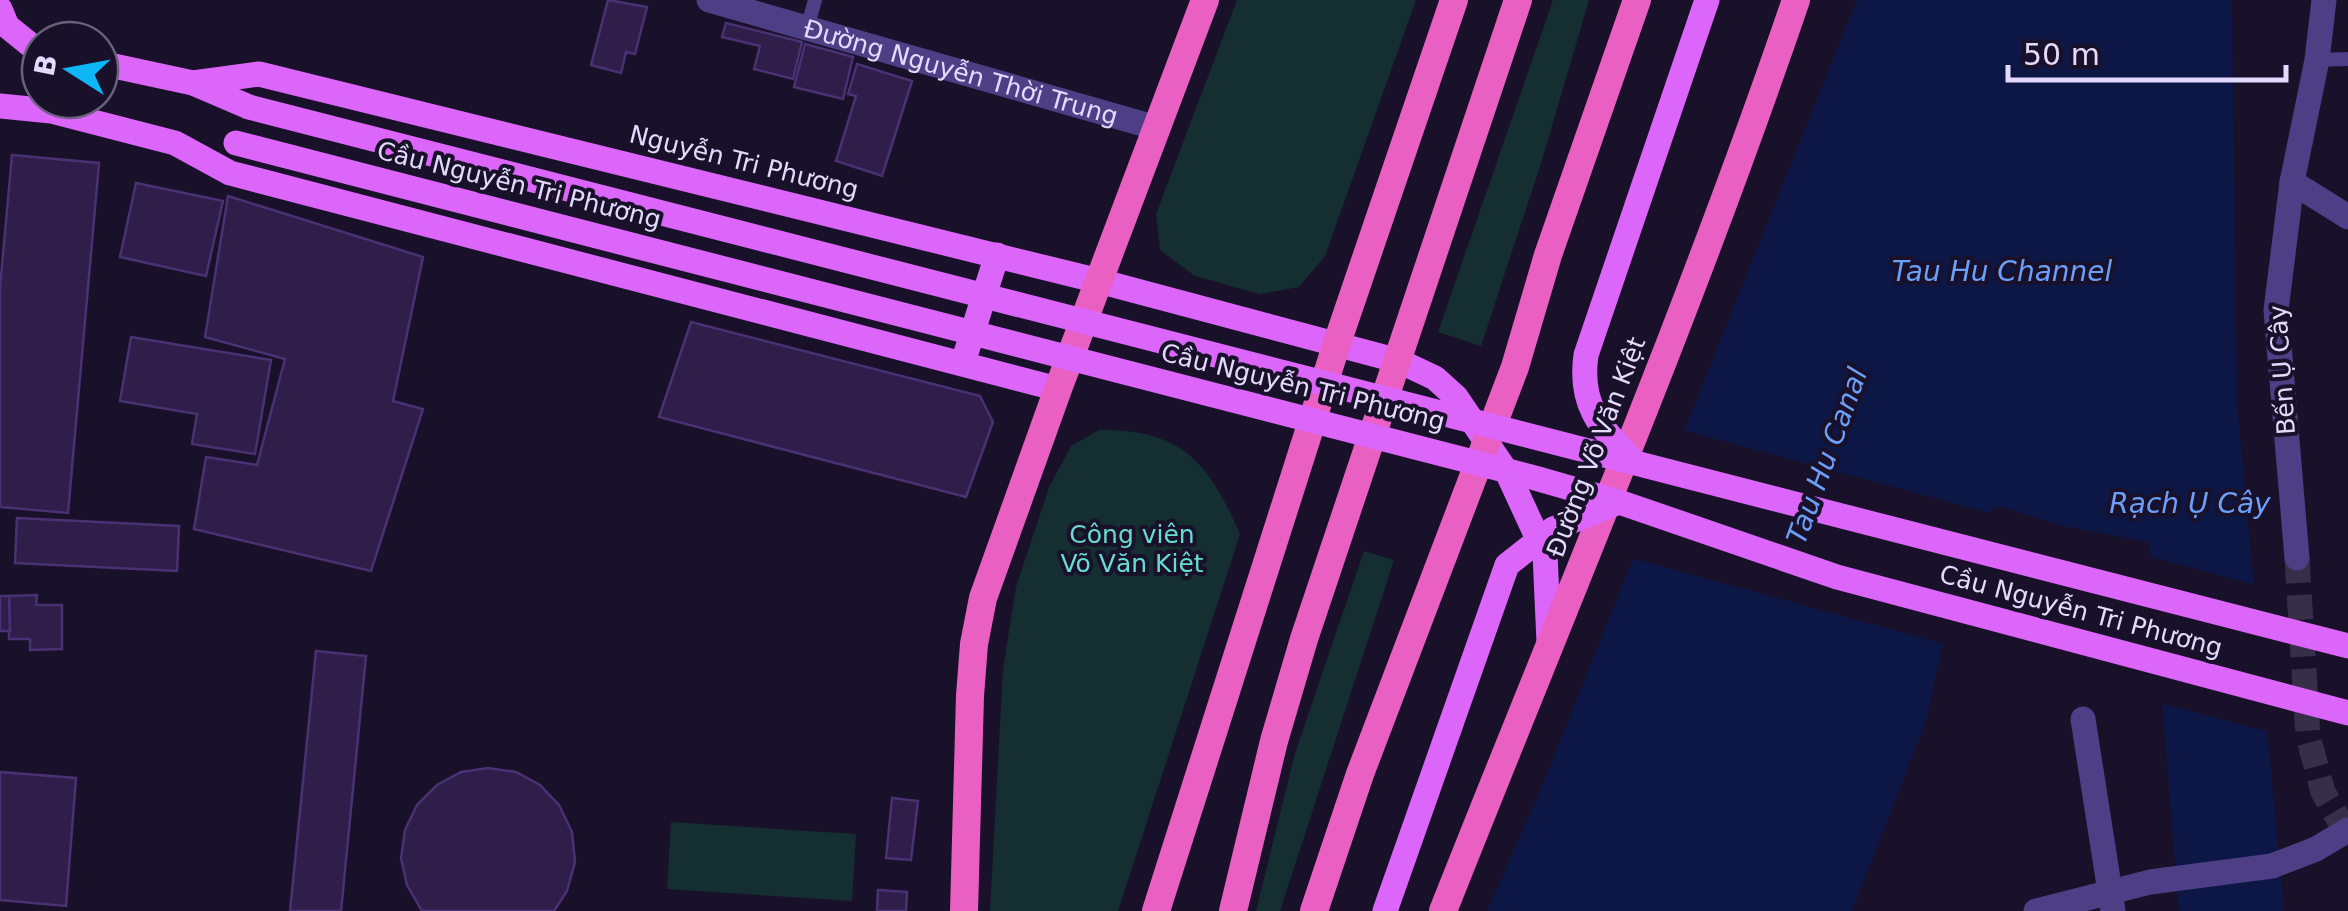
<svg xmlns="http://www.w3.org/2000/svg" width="2348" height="911" font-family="'DejaVu Sans',sans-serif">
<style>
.green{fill:#142e32}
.water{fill:#0d1746}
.pier{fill:#191129}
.building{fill:#2e1e49;stroke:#4a3174;stroke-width:2.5}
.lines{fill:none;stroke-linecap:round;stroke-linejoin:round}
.tertiary-tunnel{stroke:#372f49;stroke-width:25;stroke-dasharray:25 12;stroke-linecap:butt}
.service{stroke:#4d3e86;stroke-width:14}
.minor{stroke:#4d3e86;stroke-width:25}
.tertiary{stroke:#4d3e86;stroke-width:25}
.primary{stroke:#dc65fa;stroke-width:25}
.trunk{stroke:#ea60c2;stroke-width:28}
.primary-bridge{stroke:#dc65fa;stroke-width:25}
.labels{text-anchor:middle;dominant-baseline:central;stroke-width:8;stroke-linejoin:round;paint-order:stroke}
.street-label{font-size:25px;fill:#e4dafe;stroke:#191129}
.park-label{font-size:25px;fill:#67dcd4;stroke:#191129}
.water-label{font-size:28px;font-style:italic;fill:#6c9ffa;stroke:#191129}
</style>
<rect width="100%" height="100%" fill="#191129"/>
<!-- green -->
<g class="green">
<polygon points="1237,0 1416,0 1325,256 1299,287 1260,294 1195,276 1160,250 1156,214"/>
<polygon points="1553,0 1589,0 1543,157 1481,346 1438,332"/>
<path d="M1099,430C1182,429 1208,462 1240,534L1118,911H990L1003,669L1016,587L1049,487L1071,446Z"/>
<polygon points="1364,551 1394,560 1280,911 1256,911 1295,753"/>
<polygon points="671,822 856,834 852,901 667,889"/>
</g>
<!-- water -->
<polygon class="water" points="1857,0 2232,0 2237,403 2284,911 2179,911 2149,542 2063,526 1999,506 1969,524 1926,721 1852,911 1487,911 1542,786"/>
<!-- pier -->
<g class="pier">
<polygon points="1679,429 1994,514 1973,527 1948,645 1628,557"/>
<polygon points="2145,555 2259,586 2273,733 2157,702"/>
</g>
<!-- building -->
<g class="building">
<polygon points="608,0 647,7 635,54 626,52 621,73 591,65"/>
<polygon points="726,23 802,42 793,79 754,69 760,46 722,37"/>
<polygon points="805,44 853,57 843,99 794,87"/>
<polygon points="857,64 912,81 882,176 836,161 856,96 848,94"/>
<polygon points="12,155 99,163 68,513 0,507 0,288"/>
<polygon points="136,183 223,201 206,276 120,257"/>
<polygon points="228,196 423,257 393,401 423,409 371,571 194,529 206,457 257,465 285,359 205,337"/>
<polygon points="691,322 980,396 993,422 966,497 659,417"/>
<polygon points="131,337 271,360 255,454 192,444 197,414 120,401"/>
<polygon points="17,518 179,526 177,571 15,563"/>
<polygon points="37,595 36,605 62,605 62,649 30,650 30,639 9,639 9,596"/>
<polygon points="0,596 9,596 10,631 0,631"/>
<polygon points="316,651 366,656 341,911 290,911"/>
<polygon points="488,768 516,772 540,785 559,805 572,832 575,862 567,891 554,911 422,911 407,885 401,858 405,830 417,805 437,785 461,772"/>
<polygon points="0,772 76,778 66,906 0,900"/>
<polygon points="892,798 918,801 911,860 886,858"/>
<polygon points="878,890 907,892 906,911 877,911"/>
</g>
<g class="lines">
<!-- tertiary-tunnel -->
<polyline class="tertiary-tunnel" points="2297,558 2308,736 2323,792 2345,830"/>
<!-- service -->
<g class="service">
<polyline points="807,28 815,0"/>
<polyline points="2317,60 2348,59"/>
</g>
<!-- minor -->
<g class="minor">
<path id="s1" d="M709,0L1157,128"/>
<polyline points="2083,719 2113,911"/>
</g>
<!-- tertiary -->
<g class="tertiary">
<polyline points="2292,182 2348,217"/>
<polyline points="2297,558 2276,310 2292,182 2317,60 2324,0"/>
<polyline points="2036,911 2150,882 2272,866 2316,849 2348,830"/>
</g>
<!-- primary -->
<g class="primary">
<polyline points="0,9 7,26 33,47"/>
<polyline points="100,63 193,83 249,107"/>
<polyline points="193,83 259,74 1099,281 1399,361 1435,378 1456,397 1508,474 1545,554 1549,642"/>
<polyline points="0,106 51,111 175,143 230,173 1058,389"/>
<polyline points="966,353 997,255"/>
</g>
<!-- trunk -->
<g class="trunk">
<polyline points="964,911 970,696 974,644 983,598 1058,389 1205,0"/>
<polyline points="1156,911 1337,343 1454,0"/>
<polyline points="1233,911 1274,741 1304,639 1518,0"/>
<polyline points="1314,911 1360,774 1515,367 1548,255 1637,0"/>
<path d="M1443,911C1563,608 1691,308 1796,0"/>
</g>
<!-- primary-bridge -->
<g class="primary-bridge">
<polyline points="249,107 2348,646"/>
<polyline points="236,143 1535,478 1619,502 1837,577 2348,713"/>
<path d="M1632,460C1599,426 1579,404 1586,355L1707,0"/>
<polyline points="1385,911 1507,565 1553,529 1619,502"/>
</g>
</g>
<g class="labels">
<!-- street labels -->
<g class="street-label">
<text stroke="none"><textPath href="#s1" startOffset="262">Đường Nguyễn Thời Trung</textPath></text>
<text transform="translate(744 162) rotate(14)">Nguyễn Tri Phương</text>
<text transform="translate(519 185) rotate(14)">Cầu Nguyễn Tri Phương</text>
<text transform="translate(2282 370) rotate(-94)">Bến Ụ Cây</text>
<text transform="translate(1303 387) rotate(14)">Cầu Nguyễn Tri Phương</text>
<text transform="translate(1596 447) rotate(-69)">Đường Võ Văn Kiệt</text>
<text transform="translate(2081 611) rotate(15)">Cầu Nguyễn Tri Phương</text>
</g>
<!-- park labels -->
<g class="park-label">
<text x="1132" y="534">Công viên<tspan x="1132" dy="29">Võ Văn Kiệt</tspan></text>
</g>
<!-- water labels -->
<g class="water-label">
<text x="2002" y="271">Tau Hu Channel</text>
<text transform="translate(1827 456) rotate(-70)">Tau Hu Canal</text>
<text x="2190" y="503">Rạch Ụ Cây</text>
</g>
</g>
<!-- north arrow -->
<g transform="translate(70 70) rotate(281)"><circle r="48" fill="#191129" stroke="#6a617e" stroke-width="2.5"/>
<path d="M0-8L18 38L0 25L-18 38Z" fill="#0db6f6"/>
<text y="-15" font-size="28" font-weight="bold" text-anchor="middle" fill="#e4dafe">B</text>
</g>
<!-- scale -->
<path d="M2008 65v15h278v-15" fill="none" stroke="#e4dafe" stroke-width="5"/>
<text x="2023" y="65" font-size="30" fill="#e4dafe" stroke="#191129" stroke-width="8" paint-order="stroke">50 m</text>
</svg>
